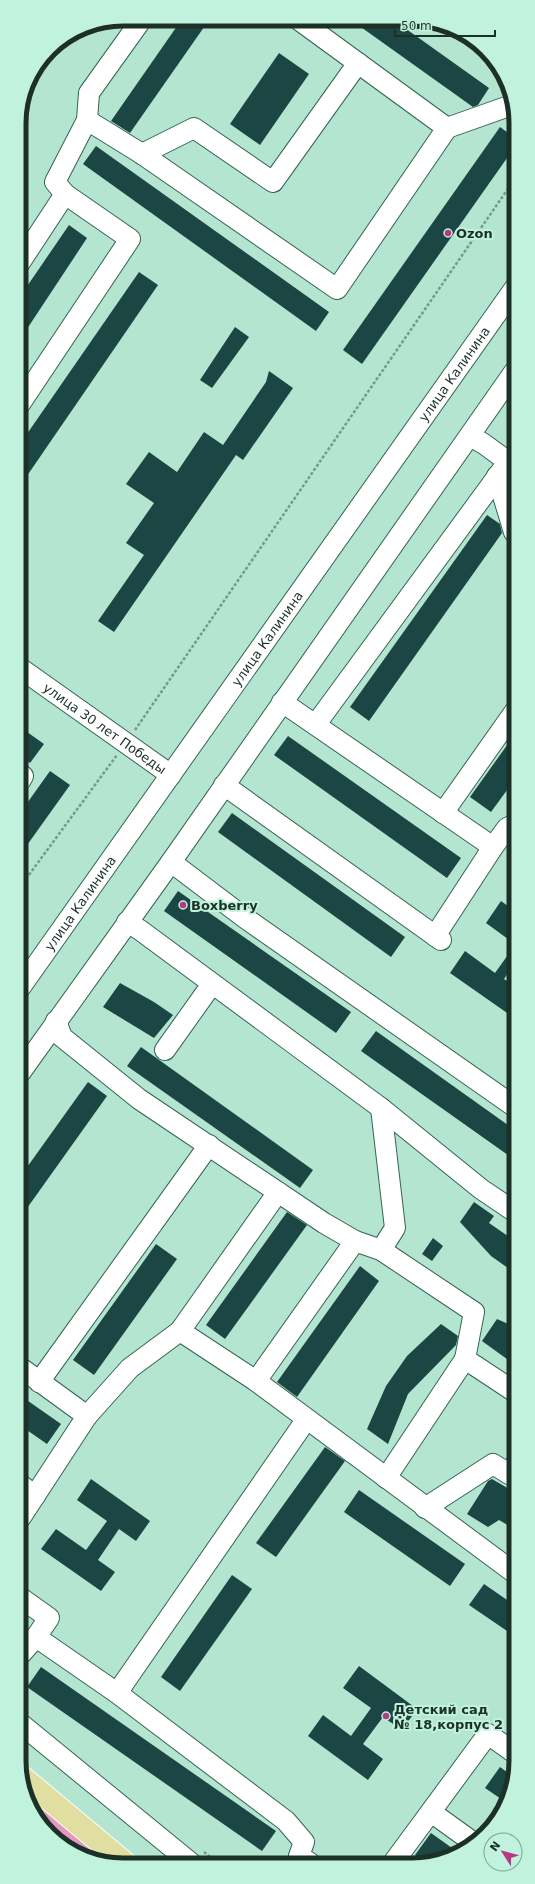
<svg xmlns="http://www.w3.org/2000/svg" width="535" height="1884" font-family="'DejaVu Sans',sans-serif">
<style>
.green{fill:#e498bf}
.building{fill:#1b4643}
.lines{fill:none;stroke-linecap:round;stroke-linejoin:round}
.minor-casing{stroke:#356452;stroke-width:22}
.major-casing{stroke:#fff;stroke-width:24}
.path{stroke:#759a8b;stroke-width:2.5;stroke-dasharray:3 2;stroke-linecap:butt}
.minor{stroke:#fff;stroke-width:20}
.major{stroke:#e0dfa1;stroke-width:22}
.poi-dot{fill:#b73884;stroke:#c0f2dd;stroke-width:1.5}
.labels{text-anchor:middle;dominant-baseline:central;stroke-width:4;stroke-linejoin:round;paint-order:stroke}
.poi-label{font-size:13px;font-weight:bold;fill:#1c3028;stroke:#c0f2dd;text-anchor:start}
.street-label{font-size:13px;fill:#1c3028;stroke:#c0f2dd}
.rim{fill:none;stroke:#1c3028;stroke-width:5}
</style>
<rect width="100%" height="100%" fill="#b3e5d0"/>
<!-- green -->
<polygon class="green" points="28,1794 111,1863 103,1863 49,1834"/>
<!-- building -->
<g class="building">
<polygon points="182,19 209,20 130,133 111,121"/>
<polygon points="351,20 395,21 489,88 478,105 473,107"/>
<polygon points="279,53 309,74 260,145 230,124"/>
<polygon points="500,127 514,137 514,148 362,364 343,350"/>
<polygon points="96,146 329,312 316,331 83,164"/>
<polygon points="69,225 87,238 19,341 19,298"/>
<polygon points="139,272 158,285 20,486 20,444"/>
<polygon points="235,327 249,337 212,388 200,380"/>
<polygon points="269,371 293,388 243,460 236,455 114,632 98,621 144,555 126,543 154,503 126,484 149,452 177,472 204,432 223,445 266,382"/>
<polygon points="487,515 500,524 502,533 369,721 350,707"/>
<polygon points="20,727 44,744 30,763 20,756"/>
<polygon points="515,734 515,779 491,812 470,797"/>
<polygon points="288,736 461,858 447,878 274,755"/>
<polygon points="50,771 70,785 20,855 20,813"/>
<polygon points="232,813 405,937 391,957 218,832"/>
<polygon points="178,891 351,1012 336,1033 164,911"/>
<polygon points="501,901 515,911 515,944 486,923"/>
<polygon points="515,945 515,963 504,979 515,986 515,1008 510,1015 450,973 465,951 495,973"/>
<polygon points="120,983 154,1002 173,1015 154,1038 103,1007"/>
<polygon points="376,1031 515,1130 515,1160 361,1051"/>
<polygon points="141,1047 313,1170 300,1188 127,1066"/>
<polygon points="88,1082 107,1096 20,1218 20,1177"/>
<polygon points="474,1202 494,1216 489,1223 515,1241 515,1273 491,1256 460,1222"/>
<polygon points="287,1212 307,1225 225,1339 206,1325"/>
<polygon points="433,1238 443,1246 432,1261 422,1254"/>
<polygon points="156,1244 177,1259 94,1375 73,1360"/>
<polygon points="360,1266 379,1281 297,1397 277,1382"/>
<polygon points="497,1319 515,1327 515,1365 482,1341"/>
<polygon points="441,1324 458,1336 456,1345 408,1394 388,1444 367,1429 386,1386 407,1356"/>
<polygon points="21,1396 61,1424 47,1444 21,1426"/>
<polygon points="325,1447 345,1461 276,1557 256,1543"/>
<polygon points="91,1479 150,1521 136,1541 119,1529 98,1560 115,1572 101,1591 41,1549 56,1529 86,1550 107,1521 77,1500"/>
<polygon points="492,1479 516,1493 516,1530 499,1520 488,1527 467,1514 488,1481"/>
<polygon points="359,1490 465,1564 450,1586 344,1512"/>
<polygon points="232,1575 252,1589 180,1691 161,1677"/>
<polygon points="484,1584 516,1606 516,1637 469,1605"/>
<polygon points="359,1666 417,1709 402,1730 383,1717 363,1744 383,1759 368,1780 308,1736 323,1715 351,1736 371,1708 343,1688"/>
<polygon points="41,1667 276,1831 262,1851 27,1687"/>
<polygon points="500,1767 514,1777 507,1803 485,1788"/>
<polygon points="431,1833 459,1853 432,1863 426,1863 415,1855"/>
</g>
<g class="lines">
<!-- minor casing -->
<g class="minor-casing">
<g id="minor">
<polyline points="87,120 142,154 337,289 447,128 299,20"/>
<polyline points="447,128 509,106 514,109"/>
<polyline points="142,154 194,128 273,182 358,63"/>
<polyline points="65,194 55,182 87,120 89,93 142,19"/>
<polyline points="19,264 65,194 130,239 20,404"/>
<polyline points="470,436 484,444 514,466"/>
<polyline points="497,476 514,532"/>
<path id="s1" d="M20,668L171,775"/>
<polyline points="282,702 493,847 435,936"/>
<polyline points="316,724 508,462"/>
<polyline points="20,774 23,776 20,781"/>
<polyline points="224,785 441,940"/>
<polyline points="443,813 515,711"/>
<polyline points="493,847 507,828 515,824"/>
<polyline points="171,862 245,918 515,1107"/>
<polyline points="127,922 140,930 381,1108 481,1189 515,1212"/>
<path id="s2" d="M20,988L514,289"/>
<polyline points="56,1021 62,1037 139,1099 324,1223 355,1241"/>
<polyline points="165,1050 212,984"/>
<polyline points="20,1073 171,862 514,372"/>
<polyline points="381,1250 395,1228 381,1108"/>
<polyline points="180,1331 278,1192"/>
<polyline points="21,1368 87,1416 130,1368 180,1331 256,1381 516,1574"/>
<polyline points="256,1381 355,1241 381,1250 474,1312 465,1359"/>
<polyline points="39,1382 209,1145"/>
<polyline points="386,1478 465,1359 515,1392"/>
<polyline points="21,1485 35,1496"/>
<polyline points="425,1508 493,1464 509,1474 515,1465"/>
<polyline points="21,1517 87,1416"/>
<polyline points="21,1598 49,1618 36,1637"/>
<polyline points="21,1654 36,1637 117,1693 306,1420"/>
<polyline points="117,1693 286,1821 304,1842 299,1856 310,1863"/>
<polyline points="21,1724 191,1863"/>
<polyline points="431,1812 474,1843"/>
<polyline points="393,1863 488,1734 516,1754"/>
</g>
</g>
<!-- major casing -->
<g class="major-casing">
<polyline id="major" points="21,1776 125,1863"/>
</g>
<!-- path -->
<g class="path">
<polyline points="135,730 514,180"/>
<polyline points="20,887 117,755"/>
<polyline points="20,1098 27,1088"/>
<polyline points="21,1704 26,1708"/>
<polyline points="204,1852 218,1863"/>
</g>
<!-- minor -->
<use href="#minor" class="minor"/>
<!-- major -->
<use href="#major" class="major"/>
</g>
<!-- markers -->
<g class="poi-dot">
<circle cx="448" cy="233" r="4"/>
<circle cx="183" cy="905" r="4"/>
<circle cx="386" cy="1716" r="4"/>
</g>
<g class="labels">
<!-- poi labels -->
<g class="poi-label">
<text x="456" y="233">Ozon</text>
<text x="191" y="905">Boxberry</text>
<text x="394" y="1709">Детский сад<tspan x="394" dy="15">№ 18,корпус 2</tspan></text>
</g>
<!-- street labels -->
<g class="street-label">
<text stroke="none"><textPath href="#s2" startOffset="752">улица Калинина</textPath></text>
<text stroke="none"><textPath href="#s2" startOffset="428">улица Калинина</textPath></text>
<text stroke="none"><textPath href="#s1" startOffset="104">улица 30 лет Победы</textPath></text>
<text stroke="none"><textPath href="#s2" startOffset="104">улица Калинина</textPath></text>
</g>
</g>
<!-- crop -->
<path d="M0 0H535V1884H0ZM123 26H412A97 97 0 0 1 509 123V1761A97 97 0 0 1 412 1858H123A97 97 0 0 1 26 1761V123A97 97 0 0 1 123 26Z" fill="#c0f2dd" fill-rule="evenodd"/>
<path class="rim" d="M123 26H412A97 97 0 0 1 509 123V1761A97 97 0 0 1 412 1858H123A97 97 0 0 1 26 1761V123A97 97 0 0 1 123 26Z"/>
<!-- north arrow -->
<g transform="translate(503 1852) rotate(306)"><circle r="19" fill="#c0f2dd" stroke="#7ea495"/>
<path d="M0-3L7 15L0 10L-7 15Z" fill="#b73884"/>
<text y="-6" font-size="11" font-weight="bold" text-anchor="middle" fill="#1c3028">N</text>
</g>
<!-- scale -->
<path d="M395 30v6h100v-6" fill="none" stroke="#1c3028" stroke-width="2"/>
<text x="401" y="30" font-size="12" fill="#1c3028" stroke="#c0f2dd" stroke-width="3" paint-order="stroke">50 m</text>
</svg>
